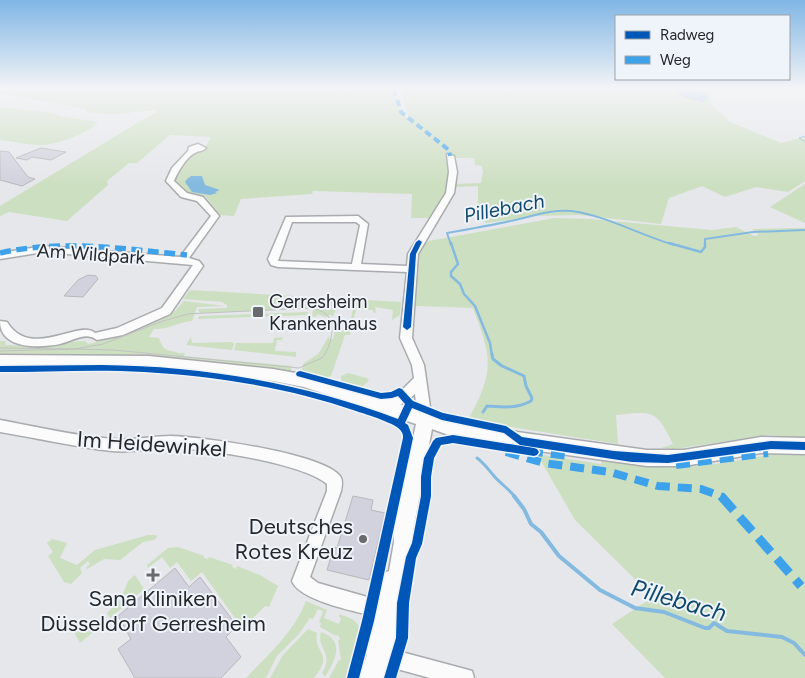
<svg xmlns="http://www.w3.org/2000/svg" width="805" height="678" font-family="Figtree,sans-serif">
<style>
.green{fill:#cddfc1}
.water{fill:#84bae0}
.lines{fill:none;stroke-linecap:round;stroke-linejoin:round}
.stream-far4{stroke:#84bae0;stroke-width:1}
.stream-far3{stroke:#84bae0;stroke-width:2}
.stream-far2{stroke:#84bae0;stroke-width:2.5}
.stream-far1{stroke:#84bae0;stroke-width:3}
.stream{stroke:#84bae0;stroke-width:4}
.building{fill:#d2d2de;stroke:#b8b8bb}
.minor-casing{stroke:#a9abae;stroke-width:3}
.major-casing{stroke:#a9abae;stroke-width:3}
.minor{fill:#fbfbfc;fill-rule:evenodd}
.major{fill:#fbfbfc;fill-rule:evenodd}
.tram{stroke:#c1c2c3;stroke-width:1}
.quiet-far3{stroke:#3ea2eb;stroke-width:4;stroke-dasharray:7 4;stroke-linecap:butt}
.quiet-far2{stroke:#3ea2eb;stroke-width:5.5;stroke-dasharray:11 5.5;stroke-linecap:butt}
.quiet-far1{stroke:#3ea2eb;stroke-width:8;stroke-dasharray:14 8;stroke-linecap:butt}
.quiet{stroke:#3ea2eb;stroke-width:9;stroke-dasharray:19 9;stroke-linecap:butt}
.cycleway-casing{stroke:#eff4fb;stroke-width:3}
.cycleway{fill:#0057b8;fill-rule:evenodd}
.poi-dot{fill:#686a6d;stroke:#eff4fb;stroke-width:2}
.labels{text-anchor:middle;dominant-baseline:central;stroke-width:4;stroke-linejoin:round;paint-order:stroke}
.street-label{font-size:19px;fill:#25272a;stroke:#eff4fb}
.poi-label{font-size:19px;fill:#25272a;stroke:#eff4fb;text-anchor:start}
.water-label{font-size:20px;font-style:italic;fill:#10496d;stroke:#eff4fb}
.near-street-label{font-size:22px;fill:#25272a;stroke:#eff4fb}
.near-poi-label{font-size:22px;fill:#25272a;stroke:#eff4fb;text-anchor:end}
.near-water-label{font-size:24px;font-style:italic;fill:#10496d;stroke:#eff4fb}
</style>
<rect width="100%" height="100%" fill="#e5e7ea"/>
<!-- green -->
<g class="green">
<path d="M394,89L400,111L410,121L400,89H805V91L709,93L712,105L730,122L781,143L805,137V181L788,192L756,187L725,197L702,186L669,198L661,224L579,215L536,216L486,223L478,213V186L454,187L455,184L481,183L483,172L482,166L475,165L474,158H450L449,192L431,218H411L412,194L313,191L312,194L241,199L234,216L220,215L205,196L188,194L175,180L192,153L205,148L211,137L170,135L137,163H129L107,181L108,185L67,221L9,212L0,216V206L159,110C132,111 117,117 87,112L85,109L0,93V90Z"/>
<path d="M0,107L54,113L60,116L98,122C89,133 54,146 40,145C27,145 13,141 0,140Z"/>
<polygon points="805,184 805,223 770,207"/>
<path d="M555,218L590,219L712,230L736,227L754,236L759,235L752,229L805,228V438L768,435L674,449L661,448L673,444C656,409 653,411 616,415L618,444L468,420C495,371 492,358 473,308L416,306C415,285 407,251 429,241Z"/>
<polygon points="190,290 401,302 400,315 392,320 393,310 375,307 376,313 373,312 373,310 356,309 354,318 351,318 353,308 336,308 333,317 331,315 325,317 318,314 316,317 312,316 313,310 307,309 200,313 198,309 227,308 227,305 222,302 183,299"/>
<path d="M184,301L224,306L197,307L192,321C178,322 168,330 154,329L149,337L159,338C163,349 164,350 177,352V353H185L184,356L292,366L290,375L0,357V341H5L6,345L60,346L66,342L85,341L88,344C118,338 143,324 170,310L175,311Z"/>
<polygon points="308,312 307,315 198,319 199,316"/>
<polygon points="342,330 351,330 350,335 345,335 331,376 326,378 302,371 303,364 318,354 329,336 329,339 333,339 335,331"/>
<polygon points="191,337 192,343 232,342 234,344 232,350 186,345"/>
<polygon points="283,337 282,340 277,340 275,351 296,352 296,357 234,350 236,343 273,343 274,338"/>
<polygon points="348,373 367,378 369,381 361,387 341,381 341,376"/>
<path d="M537,454L601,464V460C636,465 670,469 705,465C739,462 770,451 805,454V678H665L612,624L653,597L575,520Z"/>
<polygon points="148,535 156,535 157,537 154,540 143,542 120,560 104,559 87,569 86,567 90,564 88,561 80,568 82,573 71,584 64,582 48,556 53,552 47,543 52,539 67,543 60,558 77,565 95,550"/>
<polygon points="178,547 204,556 204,558 208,559 209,557 233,565 232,567 236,569 237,566 260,575 278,586 269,607 265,606 241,630 239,627 240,625 202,572 191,581 177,562 170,568 162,557 148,568 147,565 168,548"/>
<polygon points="135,575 144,589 110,618 107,613 121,599 128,581"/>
<path d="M306,601L327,610L324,618L339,624L341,618L339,617V614C350,618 357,619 360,630L348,678H329L339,660H341L338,641L340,639L338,635L336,636L320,627L321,623L319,622L323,611L318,609L313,619L310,618L299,634L277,656L266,678H246C269,654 294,632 306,601Z"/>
<polygon points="103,620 104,623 80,643 74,632 83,624"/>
<path d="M308,629L317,633C313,654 335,652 314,678H270L283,655Z"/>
<path d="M321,632C346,641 335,661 325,677L322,673C335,653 316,649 321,632Z"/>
</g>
<!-- water -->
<g class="water">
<polygon points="678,90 703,92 710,96 703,102 689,99 675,92"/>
<polygon points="191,176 202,176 205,185 220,190 215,192 217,193 210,195 192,192 185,182 187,179"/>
</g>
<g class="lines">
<!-- stream-far4 -->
<polyline class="stream-far4" points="805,136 799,138 805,142"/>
<!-- stream-far3 -->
<g class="stream-far3">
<path d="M451,245L447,233C470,229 493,225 515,220C533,216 552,209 572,211C607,216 640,235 674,245"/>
<polyline points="705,245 705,239 753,232 805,230"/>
</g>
<!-- stream-far2 -->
<g class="stream-far2">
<polyline points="451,243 458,264 451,272 451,276 460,284 464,294 475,306 490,343 492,356"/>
<polyline points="669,243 701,252 705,247 705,243"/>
</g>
<!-- stream-far1 -->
<g class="stream-far1">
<path d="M483,412L487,406C503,407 516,409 531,401L532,398L526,386L524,376L502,366L493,359L492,354"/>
<path d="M477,458C485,464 488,469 494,476C501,484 509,489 515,497"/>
</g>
<!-- stream -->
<polyline class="stream" points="514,496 524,509 531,524 541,532 559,556 600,590 635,608 664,612 705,628 709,628 714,623 727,631 782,637 794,643 805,655"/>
</g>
<!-- building -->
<g class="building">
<polygon points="41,148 66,152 51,160 32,157 27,160 16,158"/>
<polygon points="0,151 9,152 28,177 35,179 22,186 0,180"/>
<polygon points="88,275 96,276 98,279 83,297 64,296 78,280"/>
<polygon points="353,496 373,500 371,510 385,513 369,580 327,570 334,547 337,548"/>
<polygon points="175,568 189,587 200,577 237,626 226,637 241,657 221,678 135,678 118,649 131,639 118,616"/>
</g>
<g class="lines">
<!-- minor casing -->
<g class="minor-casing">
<g id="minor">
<path d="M198,144L206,148C202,152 200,150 195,153C187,156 177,173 174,181L187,193L203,197L219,216L189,258L199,261L203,266L170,314L123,335L97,340C95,339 93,337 91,337C82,334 69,342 60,344C40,348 0,350 0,321L7,322C31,361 80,318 95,333L117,328L162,308L193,265L44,252L0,259V253L44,246L180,257L211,216L197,201L181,197L166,181L172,168L188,151L189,147Z"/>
<path d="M447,154L454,156L457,172L454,193L418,254L412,338L424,365L432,421L430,425L425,427L420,425L418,421L415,394C406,403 388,413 375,409L374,405L375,401L398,394L414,378L412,365L400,338L407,272L278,267L271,265L268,259L286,217L358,216L368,224L361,264L407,266L408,254L446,193L449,172ZM292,222H356L360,225L352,264L278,261Z"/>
<path d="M0,420C38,427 75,436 113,439C132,441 151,436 171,436C202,437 322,453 340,476C343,480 342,486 341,491L310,577L318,583L392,604L395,610L392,616L386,619C364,613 300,602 292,581L327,491V484C302,463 204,448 169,448C150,448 132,453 112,451C75,447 37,438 0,432Z"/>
<polygon points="379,646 465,669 472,671 474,678 430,678 379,664 372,662 370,655 372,648"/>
</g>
</g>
<!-- major casing -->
<g class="major-casing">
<polygon id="major" points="0,355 149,356 273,369 307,375 454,421 489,428 647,450 684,450 761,437 805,438 805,454 761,453 684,466 647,466 489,444 454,437 432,429 413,531 416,542 402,633 390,658 385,678 359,678 367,655 365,636 368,618 380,574 389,571 394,542 393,531 416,424 304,387 273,381 149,368 0,367"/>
</g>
<!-- minor -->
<use href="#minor" class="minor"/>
<!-- major -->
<use href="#major" class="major"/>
<!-- tram -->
<g class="tram">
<path d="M312,308C317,309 323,311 327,315C337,325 330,349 322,358L299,368L114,350L75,349L103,344L163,321L188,314Z"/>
<polyline points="0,348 75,349"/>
<polyline points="0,351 75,349"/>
</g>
<!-- quiet-far3 -->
<polyline class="quiet-far3" points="394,89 401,112 449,150 450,156"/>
<!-- quiet-far2 -->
<path class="quiet-far2" d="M0,253C63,239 124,249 187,255"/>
<!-- quiet-far1 -->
<g class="quiet-far1">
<polyline points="529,451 569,456"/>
<polyline points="506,452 544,463 610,472 658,486 701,489 723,497"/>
<polyline points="676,465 768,453"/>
</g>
<!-- quiet -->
<polyline class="quiet" points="721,496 801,586"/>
<!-- cycleway casing -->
<g class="cycleway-casing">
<g id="cycleway">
<polygon points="419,240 422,242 416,254 411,327 407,330 403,327 410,254 416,242"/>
<path d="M102,365C203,366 303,383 398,419L405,404L398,396L392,398L381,399L297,376L296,374L297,372L300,371L381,393L391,392L399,388L402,389L413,401L443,413L506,426L522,437L614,451L668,455L771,441L805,442V450L771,449L668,463L632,462L520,445L504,433L442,420L412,408L405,423L408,425L413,438L374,621L359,678H347L362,621L403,438C403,436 403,433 401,431C398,424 365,414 356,411C289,388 216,376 144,372C96,369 48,372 0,372V366Z"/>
<polygon points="453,435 534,448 537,449 539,452 537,455 534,456 453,443 441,445 434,458 431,477 431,496 422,544 416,558 409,603 408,638 396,678 384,678 396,638 397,603 406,557 412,543 421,496 421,477 424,458 433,441 436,438"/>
</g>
</g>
<!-- cycleway -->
<use href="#cycleway" class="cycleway"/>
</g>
<!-- sky -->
<linearGradient id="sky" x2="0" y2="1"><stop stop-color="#80b6e5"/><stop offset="0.48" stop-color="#f3f4f6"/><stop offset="1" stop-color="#f3f4f6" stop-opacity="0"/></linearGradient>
<rect width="805" height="184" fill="url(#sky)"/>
<!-- markers -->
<g class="poi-dot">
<rect x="252" y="306" width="12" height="12" rx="2.5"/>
<circle cx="363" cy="539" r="5"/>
<path d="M150.5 567.5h5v5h5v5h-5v5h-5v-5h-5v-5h5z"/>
</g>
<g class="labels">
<!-- street labels -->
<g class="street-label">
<text transform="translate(91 254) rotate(4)">Am Wildpark</text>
</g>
<!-- poi labels -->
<g class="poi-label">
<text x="269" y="301">Gerresheim<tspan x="269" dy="22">Krankenhaus</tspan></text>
</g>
<!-- water labels -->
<g class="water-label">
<text transform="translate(504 208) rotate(-11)">Pillebach</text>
</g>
<!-- near-street labels -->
<g class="near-street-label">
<text transform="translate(152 444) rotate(4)">Im Heidewinkel</text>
</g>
<!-- near-poi labels -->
<g class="near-poi-label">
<text x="353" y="526">Deutsches<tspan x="353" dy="25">Rotes Kreuz</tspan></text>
<text x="153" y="598" text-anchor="middle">Sana Kliniken<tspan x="153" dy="25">Düsseldorf Gerresheim</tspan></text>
</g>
<!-- near-water labels -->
<g class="near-water-label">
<text transform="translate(679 600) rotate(16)">Pillebach</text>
</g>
</g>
<!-- legend -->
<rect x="615" y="15" width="175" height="65" fill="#eff4fb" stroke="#9ea2a7"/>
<rect x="625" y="31" width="25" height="8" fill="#0057b8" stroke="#9ea2a7"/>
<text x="660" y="40" font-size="15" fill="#25272a">Radweg</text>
<rect x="625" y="56" width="25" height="8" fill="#3ea2eb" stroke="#9ea2a7"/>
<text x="660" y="65" font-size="15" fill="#25272a">Weg</text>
</svg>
